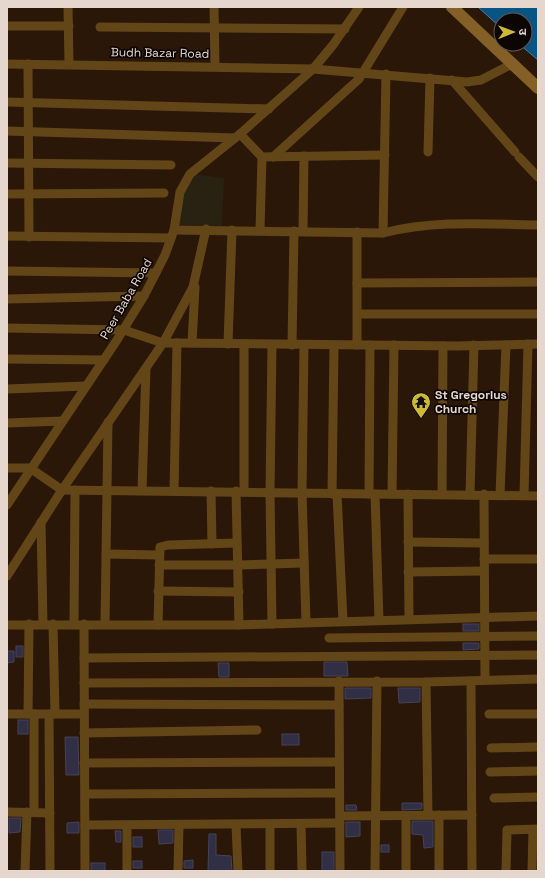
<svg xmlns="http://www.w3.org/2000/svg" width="545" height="878" font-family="'Space Grotesk','Noto Sans Devanagari',sans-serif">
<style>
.education{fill:#292212}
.water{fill:#085584;stroke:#4a7c9a}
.building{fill:#312f45;stroke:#44435a}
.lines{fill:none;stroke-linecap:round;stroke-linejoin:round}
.street{stroke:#634618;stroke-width:9}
.secondary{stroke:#856026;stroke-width:12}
.labels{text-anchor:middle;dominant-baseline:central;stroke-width:3.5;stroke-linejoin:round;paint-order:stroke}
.street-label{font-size:12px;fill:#e5d7ce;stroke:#0c0502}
.poi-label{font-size:12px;font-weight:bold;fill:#e5d7ce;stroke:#0c0502;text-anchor:start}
</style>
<rect width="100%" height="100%" fill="#2a1708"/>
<!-- education -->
<polygon class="education" points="193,174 224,178 222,226 176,225 187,181"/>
<!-- water -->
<polygon class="water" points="478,7 538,7 538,60 519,44 525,44 525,20 501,20 501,28"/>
<!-- building -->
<g class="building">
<rect x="463" y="624" width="16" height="7"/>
<polygon points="463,643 479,643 479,649 463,650"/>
<rect x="16" y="646" width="7" height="11"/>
<polygon points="7,651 14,651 14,662 7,663"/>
<polygon points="324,662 347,662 348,676 324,676"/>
<polygon points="218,663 229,663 229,677 219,677"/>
<polygon points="345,688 371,688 371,698 345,699"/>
<polygon points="398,688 420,688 420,702 399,703"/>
<rect x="18" y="720" width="10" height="14"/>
<rect x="282" y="734" width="17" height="11"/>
<polygon points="65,737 78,737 79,775 66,775"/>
<polygon points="402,803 422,803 422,809 402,810"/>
<polygon points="346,805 356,805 357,810 346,810"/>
<polygon points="9,818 21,818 20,832 9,833"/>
<polygon points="412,821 433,821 433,847 424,848 423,835 412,834"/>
<polygon points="79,822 79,833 67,833 67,823"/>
<polygon points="346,822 360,822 360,836 346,837"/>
<polygon points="158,830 173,830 173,843 159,844"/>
<polygon points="115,831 121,831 121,842 116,842"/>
<polygon points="209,834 216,834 216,855 231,856 232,871 208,871"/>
<rect x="133" y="837" width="9" height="10"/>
<rect x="381" y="845" width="8" height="7"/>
<rect x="322" y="852" width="12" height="19"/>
<polygon points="193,860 193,868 184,868 184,861"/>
<rect x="133" y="861" width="9" height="7"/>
<rect x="91" y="863" width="14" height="8"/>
</g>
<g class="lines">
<!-- street -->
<g class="street">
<polyline points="68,7 69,64"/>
<polyline points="214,7 215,66"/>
<polyline points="7,26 69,26"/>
<polyline points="100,27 345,29"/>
<polyline points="7,64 313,69 467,82 481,80 512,64"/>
<polyline points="28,64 29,237"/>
<polyline points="452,80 515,152"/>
<polyline points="7,102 269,109"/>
<polyline points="7,131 235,138"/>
<polyline points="240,134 262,157 385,155"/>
<polyline points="428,152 430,78"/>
<polyline points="273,157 359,79 403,7"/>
<polyline points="519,157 538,177"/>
<polyline points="7,163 171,165"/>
<polyline points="7,194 164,193"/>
<path d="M174,230L383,233C434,220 486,224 538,225"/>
<polyline points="260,230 262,157"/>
<polyline points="303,231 304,156"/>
<polyline points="383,233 386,74"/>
<polyline points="7,236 171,238"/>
<polyline points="7,271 156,273"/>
<polyline points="357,283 538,282"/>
<polyline points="7,299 144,296"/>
<polyline points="358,314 538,314"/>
<polyline points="7,328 124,330 163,343 177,343 457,346 538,344"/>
<polyline points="192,343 195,287"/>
<polyline points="228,344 232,230"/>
<polyline points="244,344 244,491"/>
<polyline points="272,345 270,492 272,624"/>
<polyline points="292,345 294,231"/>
<polyline points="304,345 302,492 306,622"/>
<polyline points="357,345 357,232"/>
<polyline points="7,359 104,360"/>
<polyline points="7,389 86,386"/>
<polyline points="7,423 63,421"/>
<polyline points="7,468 30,468 62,490 538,496"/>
<polyline points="142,490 146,368"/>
<polyline points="174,491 177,343"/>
<polyline points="211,491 212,544"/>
<polyline points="236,491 239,625"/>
<polyline points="332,494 334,345"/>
<polyline points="337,494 343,621"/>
<polyline points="369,494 370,345"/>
<polyline points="375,494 379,620"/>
<polyline points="392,494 394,345"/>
<polyline points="408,494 409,619"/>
<polyline points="442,494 443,346"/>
<polyline points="470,494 474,345"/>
<polyline points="484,494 485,680"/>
<polyline points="500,495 506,345"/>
<polyline points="524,495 528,344"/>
<polyline points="7,505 117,340 144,296 165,255 174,230 180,192 190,174 240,134 313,69 333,45 359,7"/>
<polyline points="41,522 43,624"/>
<polyline points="408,542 484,543"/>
<polyline points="106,554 159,555"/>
<polyline points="484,559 538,559"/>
<polyline points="159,565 238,565 304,563"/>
<polyline points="408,572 484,571"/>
<polyline points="7,576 62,490 163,343 193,287 206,229"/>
<polyline points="158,591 239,592"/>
<polyline points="53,624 55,714"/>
<polyline points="74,624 75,490"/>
<polyline points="84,624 85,871"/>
<polyline points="105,624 108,422"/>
<polyline points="7,625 235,625 538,616"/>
<polyline points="158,625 160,547 168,545 237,543"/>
<polyline points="329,638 538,636"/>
<polyline points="84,658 538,655"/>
<polyline points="339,681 340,871"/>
<polyline points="471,681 472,871"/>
<polyline points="426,682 428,815"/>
<polyline points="84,683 426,682 538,679"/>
<polyline points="84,704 339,705"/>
<polyline points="7,714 84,714"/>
<polyline points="28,714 29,624"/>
<polyline points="49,714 50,871"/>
<polyline points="489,714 538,714"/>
<polyline points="84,733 257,730"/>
<polyline points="491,748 538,747"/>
<polyline points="84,763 339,762"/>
<polyline points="490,772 538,771"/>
<polyline points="85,794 339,793"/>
<polyline points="494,798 538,797"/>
<polyline points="7,812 50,813"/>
<polyline points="34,812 34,714"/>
<polyline points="340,816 472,815"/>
<polyline points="406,816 406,871"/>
<polyline points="301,824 302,871"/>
<polyline points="85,825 340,823"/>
<polyline points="127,825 127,871"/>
<polyline points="236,825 238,871"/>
<polyline points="270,825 270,871"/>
<polyline points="25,871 27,812"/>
<polyline points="178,871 179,825"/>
<polyline points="375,871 377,681"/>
<polyline points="439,871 439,815"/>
<polyline points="506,871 507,830 538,829"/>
<polyline points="532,871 533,830"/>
</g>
<!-- secondary -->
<polyline class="secondary" points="452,7 538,88"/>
</g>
<!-- icons -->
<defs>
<g id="temple-pin" transform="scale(1)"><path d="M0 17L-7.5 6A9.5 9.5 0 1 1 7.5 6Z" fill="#cdb938" stroke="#0c0502"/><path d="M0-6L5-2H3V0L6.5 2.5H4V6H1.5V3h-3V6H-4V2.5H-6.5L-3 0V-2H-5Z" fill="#111"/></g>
</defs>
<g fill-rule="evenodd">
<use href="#temple-pin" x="421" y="402"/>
</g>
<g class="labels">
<!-- street labels -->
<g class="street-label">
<text transform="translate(160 53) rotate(1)">Budh Bazar Road</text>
<text transform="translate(126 299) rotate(-60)">Peer Baba Road</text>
</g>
<!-- poi labels -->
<g class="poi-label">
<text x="435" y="395">St Gregorius<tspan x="435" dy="14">Church</tspan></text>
</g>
</g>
<!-- border -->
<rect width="545" height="878" fill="none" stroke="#e5d7ce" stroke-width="16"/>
<!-- north arrow -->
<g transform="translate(513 32) rotate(89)"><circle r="19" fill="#0c0502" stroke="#635954"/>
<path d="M0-3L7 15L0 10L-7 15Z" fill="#cdb938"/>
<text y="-6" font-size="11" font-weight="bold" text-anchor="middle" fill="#e5d7ce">उ</text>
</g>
</svg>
